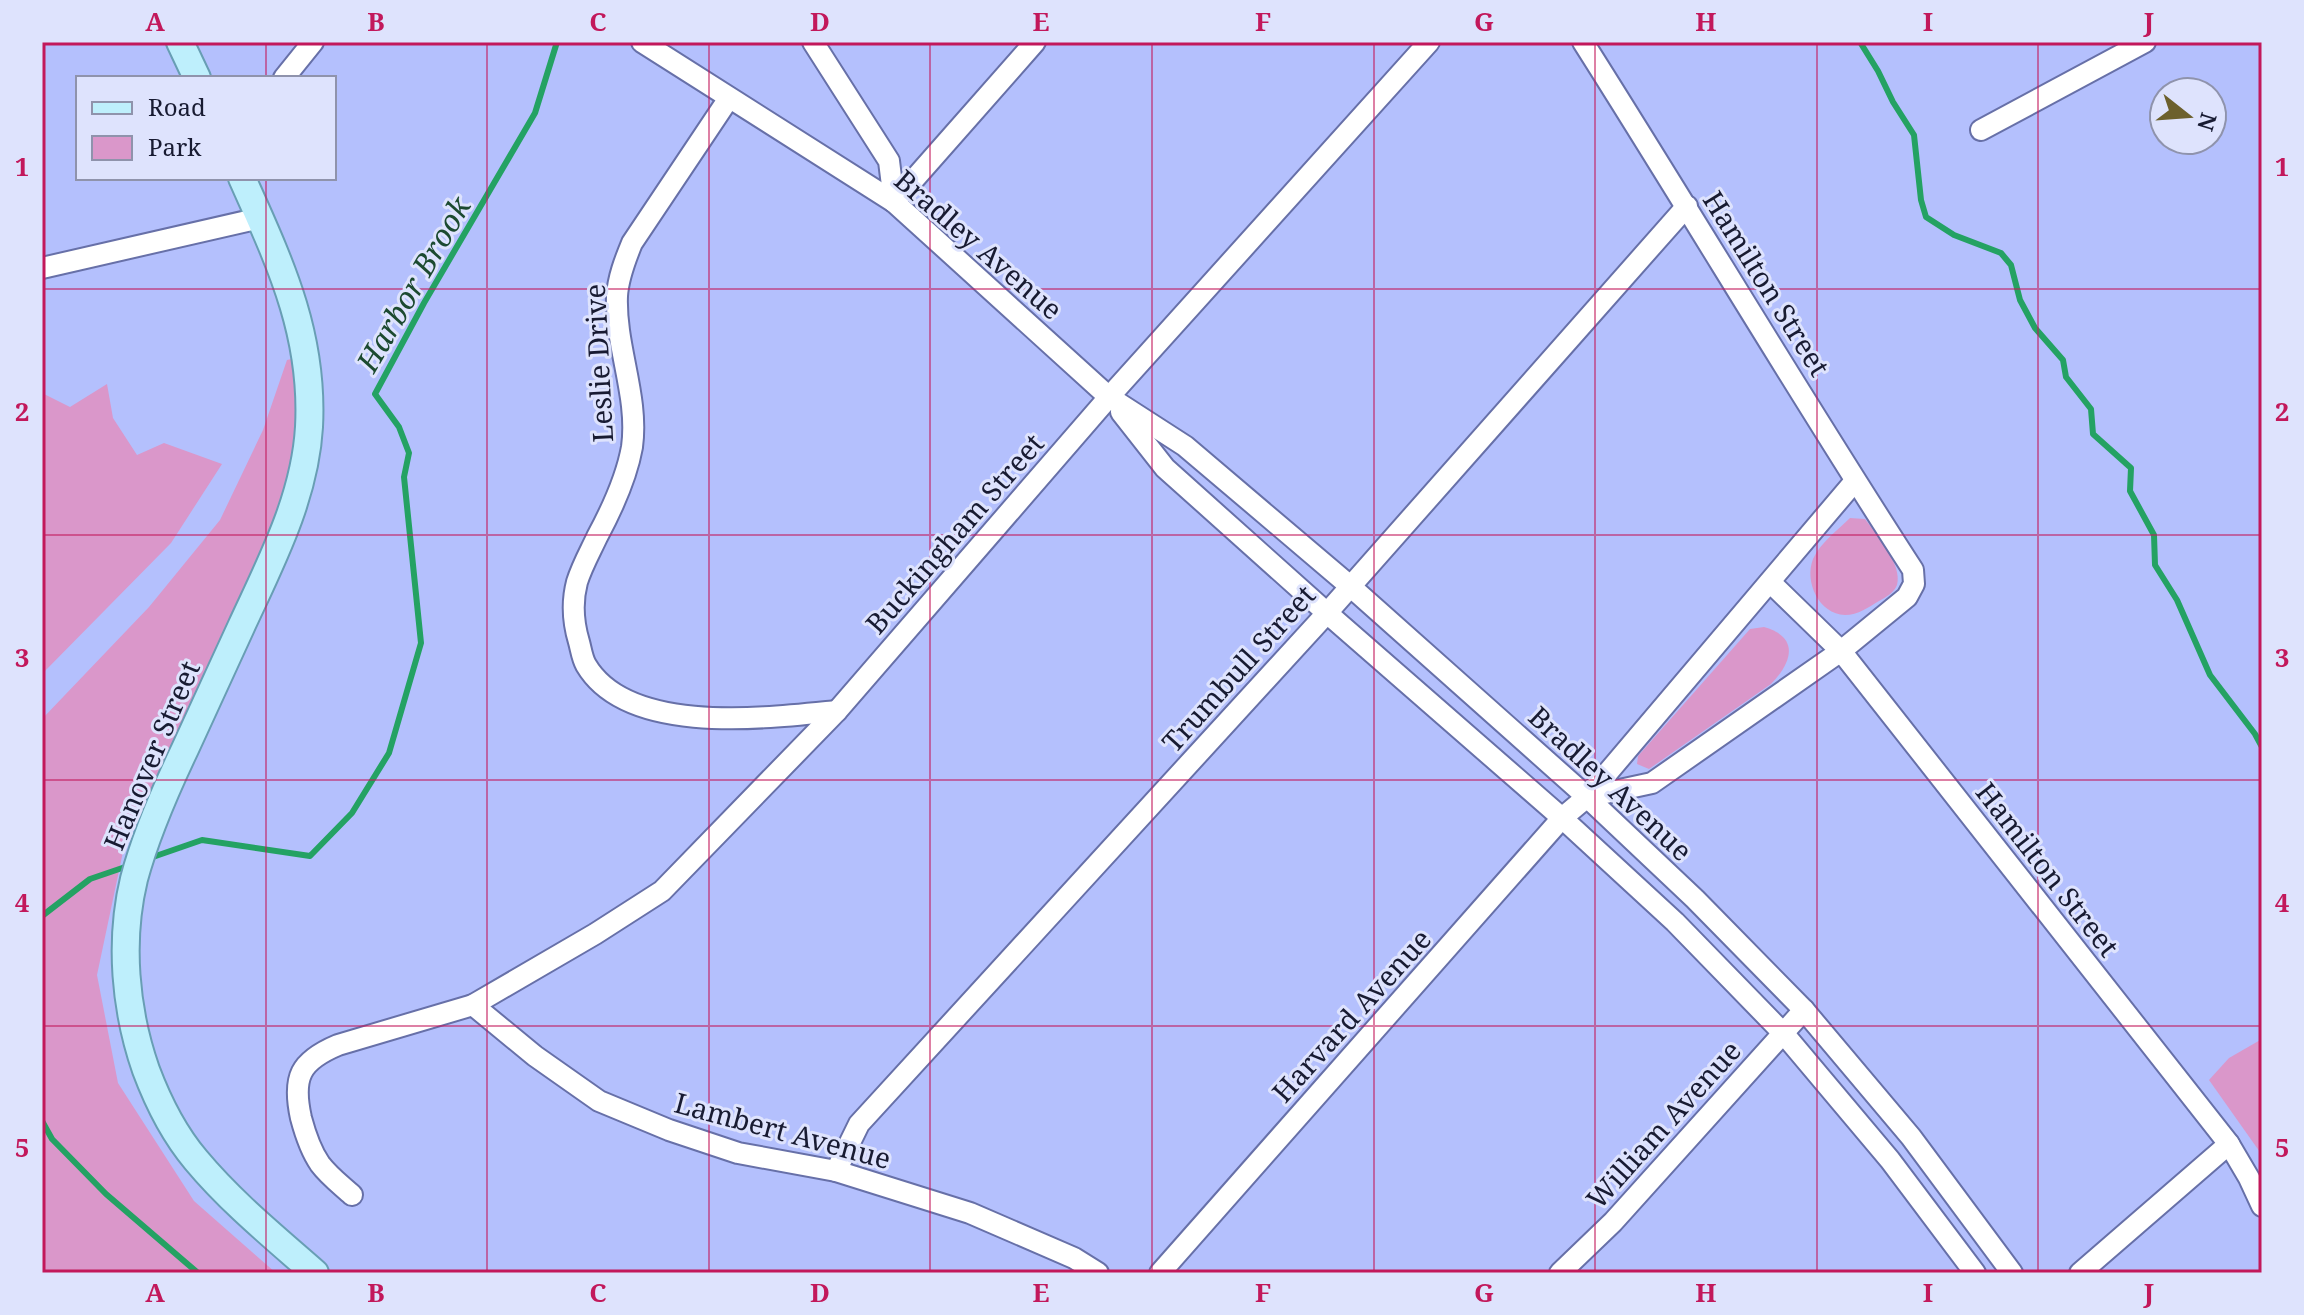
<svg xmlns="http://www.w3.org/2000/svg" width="2304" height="1315" font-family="'Noto Serif',serif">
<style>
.green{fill:#da97ca}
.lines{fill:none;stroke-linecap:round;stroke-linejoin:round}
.stream{stroke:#24a263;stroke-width:6}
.minor-casing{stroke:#6770a8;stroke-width:24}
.major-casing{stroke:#689eb4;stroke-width:30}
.minor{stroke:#fff;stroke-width:20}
.major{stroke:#beeffc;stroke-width:26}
.grid{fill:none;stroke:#c2185b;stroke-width:2;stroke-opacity:0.55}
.labels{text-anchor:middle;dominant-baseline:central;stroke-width:6;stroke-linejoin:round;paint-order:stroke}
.street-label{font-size:28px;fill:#181b32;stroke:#dee3fd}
.water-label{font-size:30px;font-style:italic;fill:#1c4a30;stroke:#dee3fd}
.neatline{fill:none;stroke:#c2185b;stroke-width:3}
.grid-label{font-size:26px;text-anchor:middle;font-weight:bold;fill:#c2185b}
</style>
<rect width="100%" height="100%" fill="#b4c0fd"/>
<!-- green -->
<g class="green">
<polygon points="300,357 300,430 283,510 184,724 124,847 97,975 118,1083 194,1201 276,1273 42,1273 42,719 149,607 220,520 263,430 287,360"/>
<polygon points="107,384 113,418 137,455 164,443 222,464 171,543 42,674 42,393 70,407"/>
<path d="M1850,518L1865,519C1876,534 1903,565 1897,585C1894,593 1886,597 1879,601C1869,607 1858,615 1845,615C1819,614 1804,582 1813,559C1820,543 1838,530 1850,518Z"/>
<path d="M1764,627C1800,637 1792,663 1771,684L1649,769L1637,764L1638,756L1750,629Z"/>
<polygon points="2262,1039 2262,1155 2209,1080 2229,1058"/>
</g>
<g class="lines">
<!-- stream -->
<g class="stream">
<polyline points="1860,42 1878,71 1893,102 1914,135 1921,200 1926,217 1954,235 2001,253 2011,265 2020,300 2035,328 2063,360 2066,377 2091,409 2093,434 2131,468 2130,491 2154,535 2155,565 2177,600 2210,675 2255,734 2262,747"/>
<polyline points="150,858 202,840 310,856 352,813 389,753 421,643 404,477 409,453 399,427 375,394 424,303 535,113 557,42"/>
<polyline points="42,916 90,879 131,865"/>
<polyline points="42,1121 52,1139 106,1194 198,1273"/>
</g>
<!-- minor casing -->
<g class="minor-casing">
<g id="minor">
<polyline points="642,42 894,202 1109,397 1185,446 1350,586 1587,797 1695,899 1804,1010 1911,1137 2012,1273"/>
<polyline points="813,42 889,161 894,202"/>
<path d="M1583,42C1694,217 1800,396 1913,570L1914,584L1907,597L1841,651L1652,783L1587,797"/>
<polyline points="284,78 313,42"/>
<path d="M729,98L632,243C625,260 618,278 617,296C615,347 639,396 632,447C627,475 611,511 597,537C590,552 582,566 577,582C572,601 573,622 579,642C581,649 582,658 586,665C628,736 767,718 837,711"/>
<polyline points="1981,130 2145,42"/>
<polyline points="894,202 1035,42"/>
<polyline points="42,268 260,218"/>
<polyline points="1121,412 1165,468 1327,613 1562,818 1675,922 1784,1034 1890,1160 1975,1273"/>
<polyline points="1770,582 1841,651 2229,1144 2249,1178 2262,1206"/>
<polyline points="473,1005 535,1056 599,1101 669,1130 738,1153 836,1171 970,1213 1074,1258 1098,1273"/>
<polyline points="836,1171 859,1124 1327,613 1687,206"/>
<path d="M352,1195C341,1185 329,1176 320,1164C311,1151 305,1133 301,1118C292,1077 300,1061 338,1045L473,1005L595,934L662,891L837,711L1109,397L1429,42"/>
<polyline points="1160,1273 1562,818 1587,797 1855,481"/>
<polyline points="1560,1273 1613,1222 1804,1010"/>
<polyline points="2080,1273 2229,1144"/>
</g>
</g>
<!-- major casing -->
<g class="major-casing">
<g id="major">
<polyline points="180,42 197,78"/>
<path d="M242,178C279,261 314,333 309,427C305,498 270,564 241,627C222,668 204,708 185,749C165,791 146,834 134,879C119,941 125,1010 146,1070C158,1102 174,1134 196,1160C231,1202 274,1237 315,1273"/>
</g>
</g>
<!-- minor -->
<use href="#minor" class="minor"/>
<!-- major -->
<use href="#major" class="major"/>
</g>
<!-- grid -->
<path class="grid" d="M266,42V78M487,42V1273M709,42V1273M930,42V1273M1152,42V1273M1374,42V1273M1595,42V1273M1817,42V1273M2038,42V1273M266,178V1273M42,289H2262M42,535H2262M42,780H2262M42,1026H2262"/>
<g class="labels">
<!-- street labels -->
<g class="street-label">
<text transform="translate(979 244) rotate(41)">Bradley Avenue</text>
<text transform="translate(1767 283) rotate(58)">Hamilton Street</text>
<text transform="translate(598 363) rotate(-93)">Leslie Drive</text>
<text transform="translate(954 533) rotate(-49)">Buckingham Street</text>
<text transform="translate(1238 668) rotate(-48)">Trumbull Street</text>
<text transform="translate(151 755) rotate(-67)">Hanover Street</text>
<text transform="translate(1611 783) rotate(43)">Bradley Avenue</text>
<text transform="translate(2048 869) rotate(52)">Hamilton Street</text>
<text transform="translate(1351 1015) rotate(-48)">Harvard Avenue</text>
<text transform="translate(1663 1124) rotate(-48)">William Avenue</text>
<text transform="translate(783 1130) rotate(15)">Lambert Avenue</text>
</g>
<!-- water labels -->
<g class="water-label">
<text transform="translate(413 284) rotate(-60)">Harbor Brook</text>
</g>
</g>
<!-- border -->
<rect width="2304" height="1315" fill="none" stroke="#dee3fd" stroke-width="88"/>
<!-- legend -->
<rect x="76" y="76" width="260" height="104" fill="#dee3fd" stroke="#8f93ac" stroke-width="2"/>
<rect x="92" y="102" width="40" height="12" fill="#beeffc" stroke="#8f93ac" stroke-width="2"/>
<text x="148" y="116" font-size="24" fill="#181b32">Road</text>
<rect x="92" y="136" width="40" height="24" fill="#da97ca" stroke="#8f93ac" stroke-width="2"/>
<text x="148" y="156" font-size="24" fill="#181b32">Park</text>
<!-- north arrow -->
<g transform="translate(2188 116) rotate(107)"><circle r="38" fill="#dee3fd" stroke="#8f93ac" stroke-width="2"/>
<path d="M0-6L14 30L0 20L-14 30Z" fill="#6c602d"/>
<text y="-12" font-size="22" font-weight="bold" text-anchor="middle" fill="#181b32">N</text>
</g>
<rect x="44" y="44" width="2216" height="1227" class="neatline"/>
<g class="grid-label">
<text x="155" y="31">A</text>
<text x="376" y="31">B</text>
<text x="598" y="31">C</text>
<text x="820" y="31">D</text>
<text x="1041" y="31">E</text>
<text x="1263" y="31">F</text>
<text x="1484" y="31">G</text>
<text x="1706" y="31">H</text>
<text x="1928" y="31">I</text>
<text x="2149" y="31">J</text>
<text x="22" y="176">1</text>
<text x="2282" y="176">1</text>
<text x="22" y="421">2</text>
<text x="2282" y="421">2</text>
<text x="22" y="667">3</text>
<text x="2282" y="667">3</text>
<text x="22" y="912">4</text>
<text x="2282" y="912">4</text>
<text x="22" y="1157">5</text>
<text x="2282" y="1157">5</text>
<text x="155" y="1302">A</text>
<text x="376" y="1302">B</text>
<text x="598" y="1302">C</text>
<text x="820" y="1302">D</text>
<text x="1041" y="1302">E</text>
<text x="1263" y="1302">F</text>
<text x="1484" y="1302">G</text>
<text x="1706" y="1302">H</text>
<text x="1928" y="1302">I</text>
<text x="2149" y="1302">J</text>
</g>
</svg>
